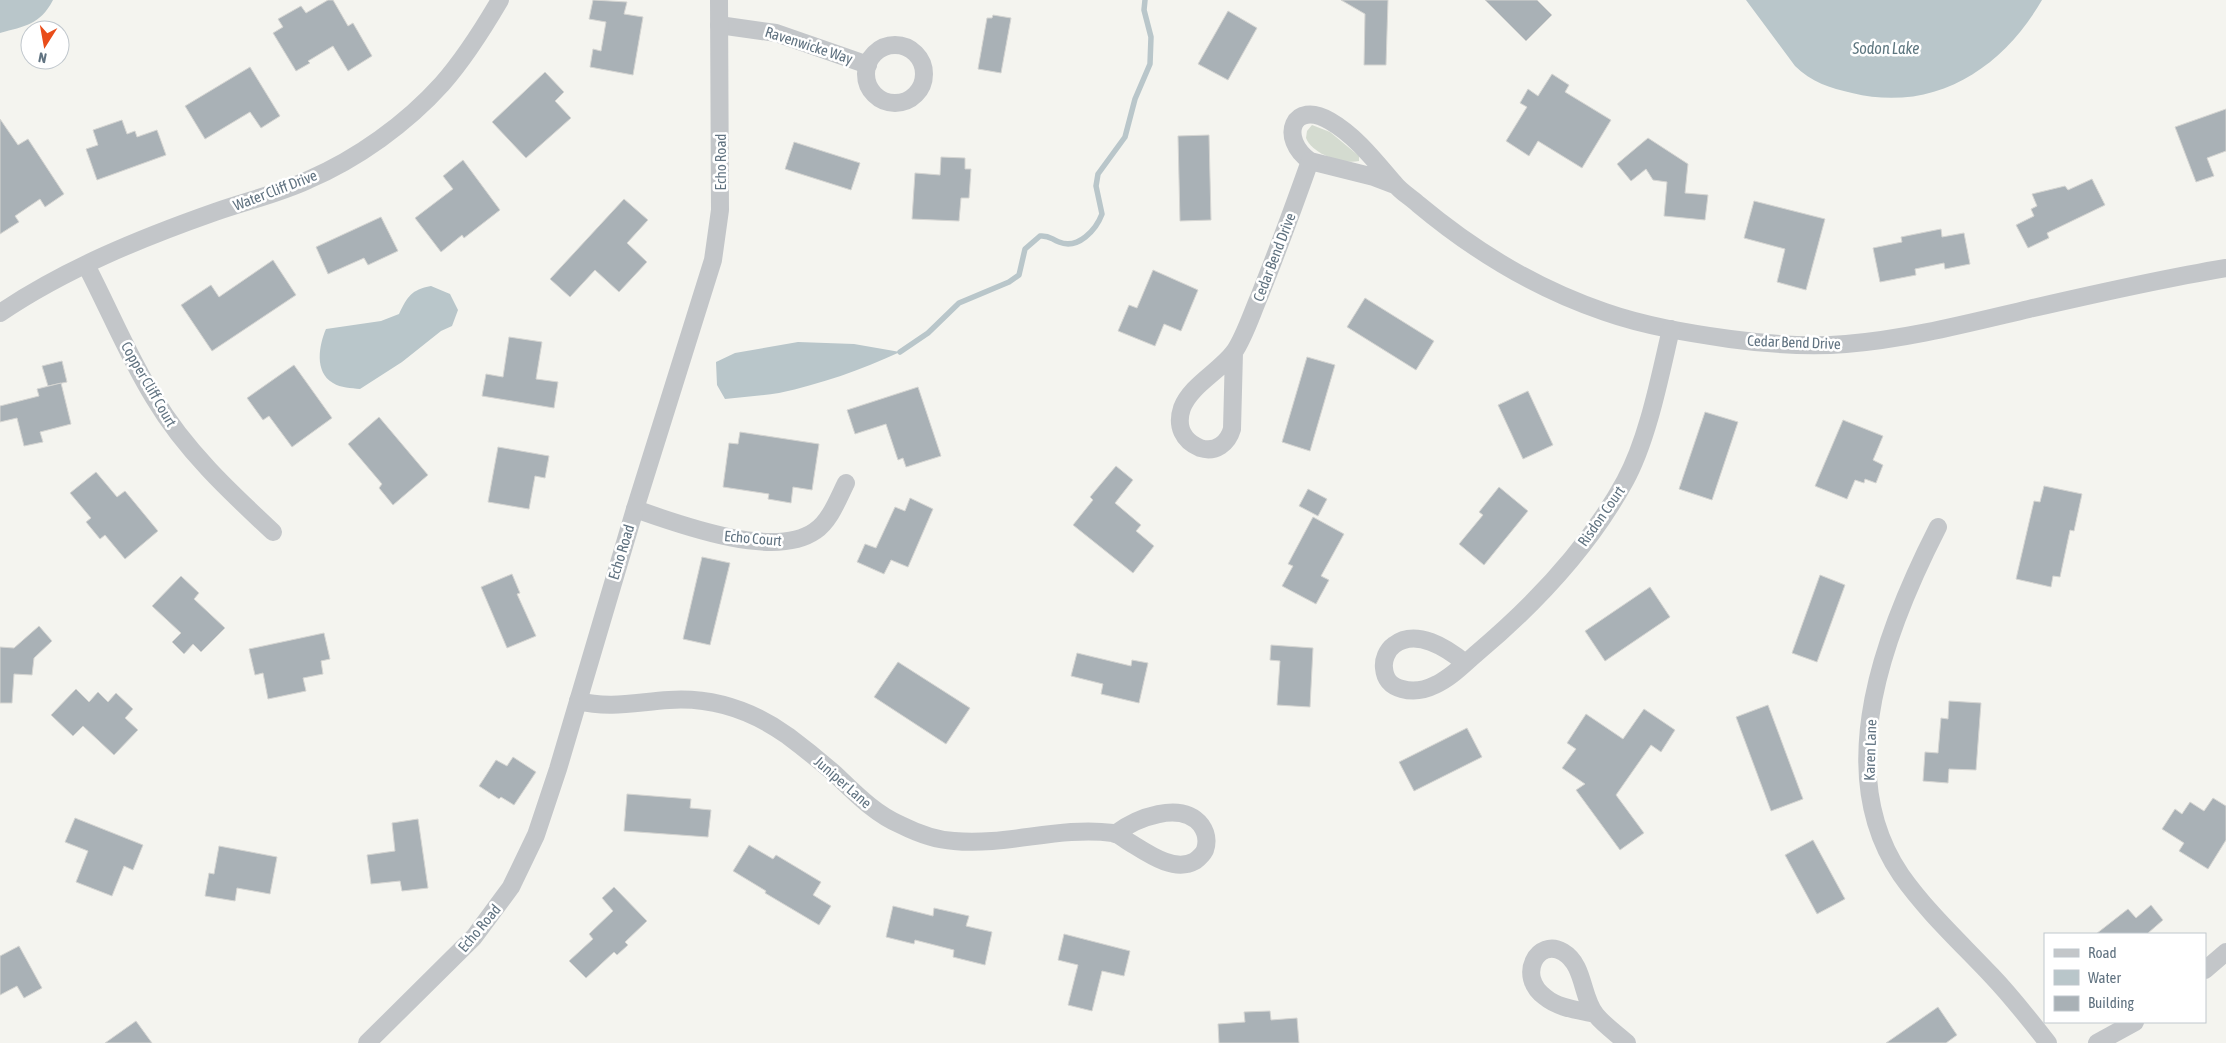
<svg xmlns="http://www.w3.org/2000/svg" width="2226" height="1043" font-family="'Asap Condensed',sans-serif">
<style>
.green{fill:#d4dbd0}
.water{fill:#b9c6ca}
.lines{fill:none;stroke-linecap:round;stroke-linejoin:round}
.stream{stroke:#b9c6ca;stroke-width:5.5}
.building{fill:#a9b1b6;stroke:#d5d5d2}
.street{stroke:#c3c6c9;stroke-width:18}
.labels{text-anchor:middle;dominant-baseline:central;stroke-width:5;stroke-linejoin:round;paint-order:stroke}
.street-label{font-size:15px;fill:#617381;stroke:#fff}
.water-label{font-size:16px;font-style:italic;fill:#5d767f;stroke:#fff}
</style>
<rect width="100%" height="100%" fill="#f4f4ef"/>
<!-- green -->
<path class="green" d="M1312,125L1330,132L1359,156V161C1343,165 1312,154 1306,138L1307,131Z"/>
<!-- water -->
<g class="water">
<path d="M0,0H53C40,25 25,26 0,33Z"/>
<path d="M1746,0H2042C2002,69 1934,113 1852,93C1830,88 1811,82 1795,66Z"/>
<path d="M431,286L450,294L458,310L452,326L441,331L402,362L360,389C351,388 341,388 333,383C314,372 319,345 326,329L381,321L399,314C408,296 411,290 431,286Z"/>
<path d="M798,342L854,344L900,352C861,370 821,384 779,393C761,396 743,397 725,399L717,385L716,362L735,353Z"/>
</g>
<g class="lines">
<!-- stream -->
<path class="stream" d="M900,352L928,333L959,303L1009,282L1019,275L1025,249L1040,236C1049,235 1051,239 1059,242C1078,250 1096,230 1102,214L1096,186L1098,174L1125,137L1135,99L1150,64L1151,37L1144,10L1145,0"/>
</g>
<!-- building -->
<g class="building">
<polygon points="328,0 333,0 348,26 353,23 372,56 348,71 333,46 308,61 310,63 296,71 273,33 283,27 278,19 301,6 306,13"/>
<polygon points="593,0 627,2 624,14 643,17 633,75 590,67 593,49 601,51 606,22 589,19"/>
<polygon points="1341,0 1388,0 1386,65 1364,65 1365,14"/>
<polygon points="1485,0 1537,0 1552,15 1526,41"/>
<polygon points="1228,11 1257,28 1228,80 1198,64"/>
<polygon points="993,15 1011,18 1001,73 978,69 987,18 992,18"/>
<polygon points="250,67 280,116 261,128 250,112 205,139 185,106"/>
<polygon points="545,72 564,92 555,101 571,118 526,158 492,122"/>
<polygon points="1552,74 1569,85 1565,92 1611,120 1582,168 1538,141 1529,156 1506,141 1527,107 1520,103 1528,89 1538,96"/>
<polygon points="2226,109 2226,151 2207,158 2214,176 2196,182 2175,127"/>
<polygon points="0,119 18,145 28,139 64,194 45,207 40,199 15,216 19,222 0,234"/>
<polygon points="122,120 127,134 135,131 137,137 157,130 166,155 97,180 86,149 98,145 93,130"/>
<polygon points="1209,135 1211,220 1180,221 1178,136"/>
<polygon points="1648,138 1688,164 1685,193 1708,195 1705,220 1664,216 1667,182 1653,180 1646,169 1631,181 1617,164"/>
<polygon points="794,142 860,163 851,190 785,169"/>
<polygon points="941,157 965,158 965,169 971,169 969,198 961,198 959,221 912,219 915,173 940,175"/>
<polygon points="463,160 500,210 464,238 462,235 441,252 415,218 453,189 443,176"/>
<polygon points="2092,179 2105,205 2047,233 2049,238 2028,248 2016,225 2034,216 2031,209 2037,206 2032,194 2065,186 2068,190"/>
<polygon points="624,199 648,220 627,243 647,262 619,292 595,270 570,297 550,279"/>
<polygon points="1754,201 1825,219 1806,290 1777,282 1785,249 1744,238"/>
<polygon points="381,217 398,251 368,265 364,258 328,274 316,247"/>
<polygon points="1941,229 1942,237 1964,233 1970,264 1945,269 1944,263 1915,269 1916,275 1880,282 1873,248 1902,242 1901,237"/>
<polygon points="273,260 296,295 212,351 181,305 211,285 219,297"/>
<polygon points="1153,270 1198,290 1181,331 1164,324 1155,346 1118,331 1129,305 1137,308"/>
<polygon points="1365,298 1434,341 1416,370 1347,327"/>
<polygon points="509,337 542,342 536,379 558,382 554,408 482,396 486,374 503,377"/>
<polygon points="1307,357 1335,365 1310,451 1282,442"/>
<polygon points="62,361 67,382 48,386 42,366"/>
<polygon points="294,365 332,418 292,447 269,416 263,420 247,398"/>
<polygon points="61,383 71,424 40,432 43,442 24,446 17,418 0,422 0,406 39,396 37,389"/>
<polygon points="918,387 941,456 906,467 903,458 898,460 886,424 855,434 847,410"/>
<polygon points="1528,391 1553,445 1523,459 1498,405"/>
<polygon points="1705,412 1738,422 1712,500 1679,489"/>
<polygon points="379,417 428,475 393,505 379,488 382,484 348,444"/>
<polygon points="1843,420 1883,436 1873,460 1883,465 1876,483 1865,479 1864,483 1855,480 1847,499 1815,486"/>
<polygon points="740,432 819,444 812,490 793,487 791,503 768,499 769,494 723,487 729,443 738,444"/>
<polygon points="498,447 549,456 545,478 535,476 529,509 488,502"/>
<polygon points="1116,466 1133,480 1115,503 1141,525 1136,531 1154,546 1133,573 1073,525 1093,500 1090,497"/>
<polygon points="96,472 117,497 125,491 158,531 125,559 105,535 100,539 86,522 91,518 70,493"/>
<polygon points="2044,486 2082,494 2074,531 2070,530 2060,577 2053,576 2051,587 2016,579 2034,501 2040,502"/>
<polygon points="1499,487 1528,511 1484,565 1459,544 1483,515 1479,512"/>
<polygon points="1308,489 1327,499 1318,516 1299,506"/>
<polygon points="910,498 933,509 908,567 891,560 884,574 857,562 865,544 876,548 895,507 905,511"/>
<polygon points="1313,517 1344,534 1321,576 1329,580 1316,604 1282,586 1293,566 1288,564"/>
<polygon points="702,557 730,563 710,645 683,639"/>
<polygon points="512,574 520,593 517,594 536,636 507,648 481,587"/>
<polygon points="1820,575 1845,585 1817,662 1792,653"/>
<polygon points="181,576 199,593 194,599 225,628 201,652 193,644 184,654 172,642 181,633 152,606"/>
<polygon points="1650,587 1670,617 1605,661 1585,631"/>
<polygon points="39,626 52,641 34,658 32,675 14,674 12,703 0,703 0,647 14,648"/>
<polygon points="324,633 330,659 321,661 323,674 303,678 306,691 268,699 263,673 255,675 249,649"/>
<polygon points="1271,645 1313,648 1310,707 1277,705 1280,661 1270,660"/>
<polygon points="1077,653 1131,666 1132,660 1148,663 1139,703 1101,694 1103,684 1071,676"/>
<polygon points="898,662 970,708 946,744 874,697"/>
<polygon points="76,689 89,702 98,692 108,702 116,693 133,709 125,718 138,730 114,755 83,726 73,736 51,715"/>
<polygon points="1949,701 1981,703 1976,770 1949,769 1948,783 1923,781 1925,752 1938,753 1941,718 1948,719"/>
<polygon points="1768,705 1803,799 1771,811 1736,717"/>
<polygon points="1644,709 1675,730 1661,752 1651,745 1616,795 1644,833 1620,850 1576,790 1585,784 1562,768 1576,749 1567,743 1586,714 1623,739"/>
<polygon points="1467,728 1482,757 1414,791 1399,762"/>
<polygon points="513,757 536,772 514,805 501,797 499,799 479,786 496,760 507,766"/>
<polygon points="627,794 691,799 690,808 711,810 708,837 624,831"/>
<polygon points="2213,798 2226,806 2226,840 2208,869 2179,851 2184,843 2162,829 2175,809 2182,814 2190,802 2204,811"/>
<polygon points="75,818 143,845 133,870 124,866 112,896 76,882 88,851 65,842"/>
<polygon points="418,819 428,888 402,891 400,881 371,884 367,855 395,851 392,823"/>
<polygon points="1813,840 1845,899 1817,914 1785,855"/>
<polygon points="749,845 773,859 776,855 821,882 813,895 831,906 819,925 765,893 766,891 733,871"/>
<polygon points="219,846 277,857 270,894 237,888 235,901 205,896 209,873 214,874"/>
<polygon points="614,887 647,921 625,942 628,945 617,955 614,952 586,978 569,961 593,939 589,934 613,911 602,898"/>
<polygon points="2151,905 2163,920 2148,933 2149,934 2096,934 2128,909 2136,918"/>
<polygon points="893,906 933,916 934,908 969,916 966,926 992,932 985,965 953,957 954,950 915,940 914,944 886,937"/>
<polygon points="1064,934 1130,951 1124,976 1102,971 1092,1011 1068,1005 1078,965 1058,960"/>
<polygon points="19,946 42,988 24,998 17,986 0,995 0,956"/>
<polygon points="1938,1007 1957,1035 1946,1043 1886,1043"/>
<polygon points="1270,1011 1271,1020 1297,1018 1299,1043 1219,1043 1218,1024 1245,1022 1244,1012"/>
<polygon points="136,1021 152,1043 105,1043"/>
</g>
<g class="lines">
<!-- street -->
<g class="street">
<polyline points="719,25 776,33 868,65"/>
<circle cx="895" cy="74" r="29"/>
<path d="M1395,185L1374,177L1310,161C1278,138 1293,99 1330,121C1356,136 1375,161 1394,183C1400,191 1410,197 1418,204C1473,250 1537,289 1605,312C1645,326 1688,333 1730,339C1767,344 1808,347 1846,344C1908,339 1969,323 2029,309C2094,294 2160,279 2226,268"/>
<path d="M86,265C109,309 128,356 154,398C185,450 229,491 273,532"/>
<path d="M0,313C65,269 141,238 215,212C246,201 278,194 308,180C357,159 406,124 442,84C465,58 483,29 500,0"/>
<path d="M1234,352L1232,429C1228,443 1216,453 1200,448C1183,441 1176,426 1182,408C1191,385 1219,372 1234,352C1244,338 1252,313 1259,297C1277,252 1294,206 1310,161"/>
<path d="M635,509C678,524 774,560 815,531C830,521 838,499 846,483"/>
<path d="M1938,527C1887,627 1829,770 1901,875C1927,912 1961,943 1992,976C2012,997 2030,1020 2048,1043"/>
<path d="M1465,663C1447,648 1416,628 1394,645C1387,650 1383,660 1384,668C1385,680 1391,686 1402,689C1413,692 1425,690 1435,685C1451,678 1464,664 1477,653C1534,605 1589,547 1625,481C1648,439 1660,376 1671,329"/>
<path d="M578,701C610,709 637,702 669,700C713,697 753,711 788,736C804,748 820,761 835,774C855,793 875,814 901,825C917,833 936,840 954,841C1007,846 1059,826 1113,833C1118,834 1124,839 1129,842C1147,853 1174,873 1195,861C1199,858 1203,854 1205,850C1208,841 1206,832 1201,825C1181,800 1136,818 1115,834"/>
<polyline points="2205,970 2226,952"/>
<path d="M1595,1014C1578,1010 1558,1008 1545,997C1516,976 1538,937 1563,952C1585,965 1581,997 1596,1015C1604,1025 1617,1034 1627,1043"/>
<polyline points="367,1043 474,937 511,887 536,835 558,769 635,509 713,260 720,210 719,0"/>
<polyline points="2097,1043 2135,1022"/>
</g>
</g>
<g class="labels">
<!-- street labels -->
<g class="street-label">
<text transform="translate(809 45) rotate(18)">Ravenwicke Way</text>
<text transform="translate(720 162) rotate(-90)">Echo Road</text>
<text transform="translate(275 190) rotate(-21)">Water Cliff Drive</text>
<text transform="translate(1274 257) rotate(-69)">Cedar Bend Drive</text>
<text transform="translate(1794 342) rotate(2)">Cedar Bend Drive</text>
<text transform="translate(149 384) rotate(60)">Copper Cliff Court</text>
<text transform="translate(1601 516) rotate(-55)">Risdon Court</text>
<text transform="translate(753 538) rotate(5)">Echo Court</text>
<text transform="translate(621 552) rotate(-73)">Echo Road</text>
<text transform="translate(1870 750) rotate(-88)">Karen Lane</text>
<text transform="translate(843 782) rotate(41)">Juniper Lane</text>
<text transform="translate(479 928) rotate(-50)">Echo Road</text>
</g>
<!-- water labels -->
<g class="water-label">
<text x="1886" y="48">Sodon Lake</text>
</g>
</g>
<!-- legend -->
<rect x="2044" y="933" width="162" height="90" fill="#ffffff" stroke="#c0c7cd"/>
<rect x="2054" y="949" width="25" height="8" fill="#c3c6c9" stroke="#c0c7cd"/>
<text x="2088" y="958" font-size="15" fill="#617381">Road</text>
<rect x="2054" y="970" width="25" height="15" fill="#b9c6ca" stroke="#c0c7cd"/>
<text x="2088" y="983" font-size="15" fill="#617381">Water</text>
<rect x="2054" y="996" width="25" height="15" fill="#a9b1b6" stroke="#c0c7cd"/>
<text x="2088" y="1008" font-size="15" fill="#617381">Building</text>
<!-- north arrow -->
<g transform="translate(45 45) rotate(191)"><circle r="24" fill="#ffffff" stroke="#c0c7cd"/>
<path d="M0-4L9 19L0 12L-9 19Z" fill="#e94d1a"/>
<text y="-8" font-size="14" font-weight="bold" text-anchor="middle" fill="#617381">N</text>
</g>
</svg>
